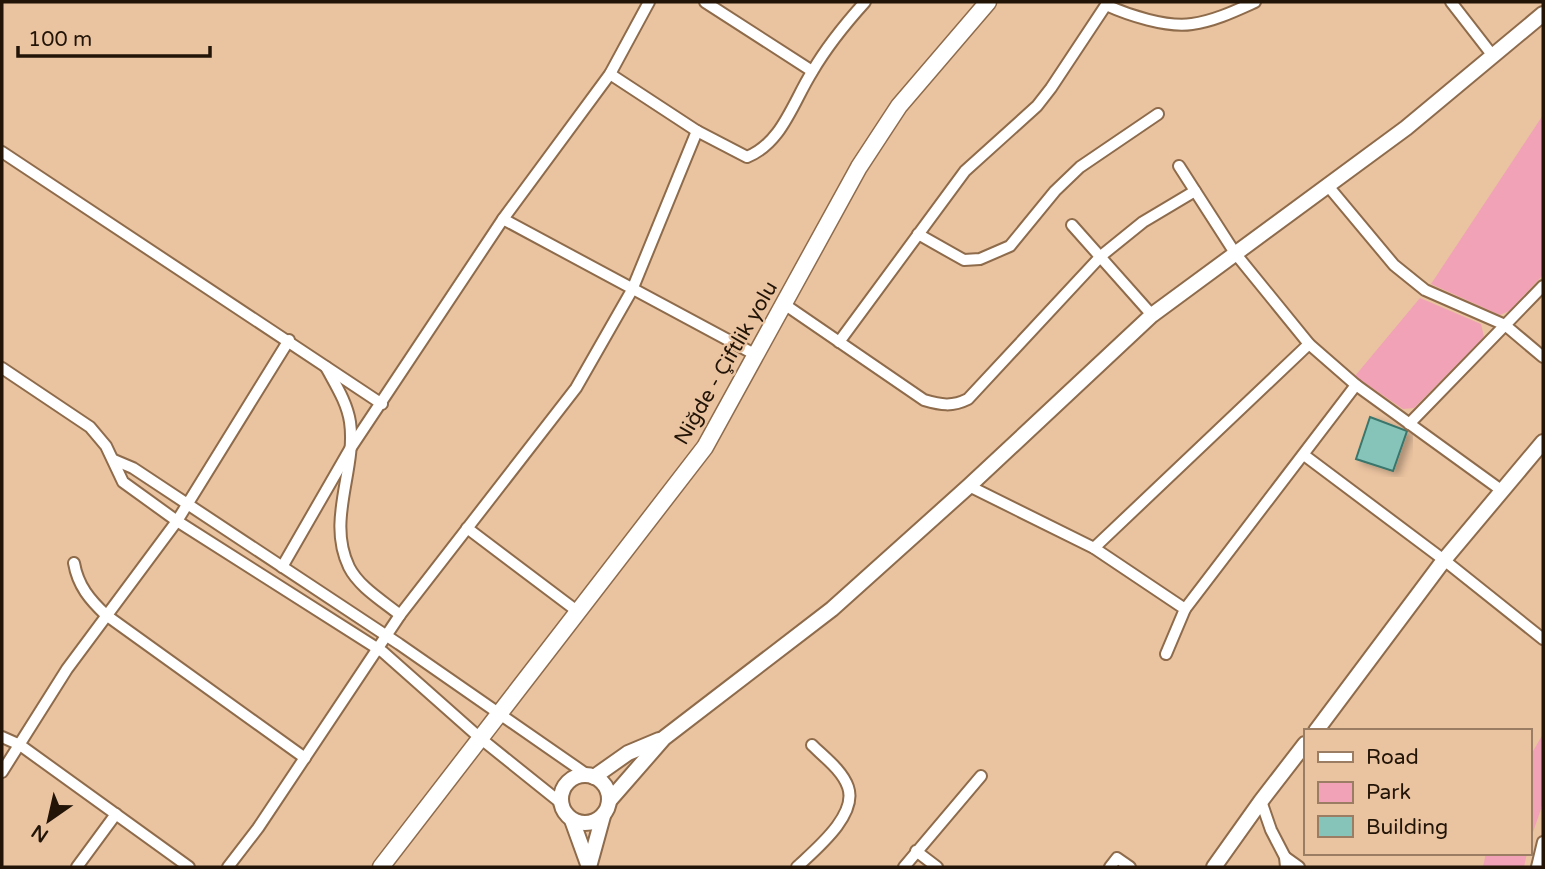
<svg xmlns="http://www.w3.org/2000/svg" width="1545" height="869" font-family="'Varela Round',sans-serif">
<style>
.green{fill:#f1a2b6}
.building{fill:#86c3b8;stroke:#3a766d;stroke-width:2;filter:url(#shadow)}
.lines{fill:none;stroke-linecap:round;stroke-linejoin:round}
.minor-casing{stroke:#8e6b4b;stroke-width:14}
.tertiary-casing{stroke:#8e6b4b;stroke-width:18}
.secondary-casing{stroke:#8e6b4b;stroke-width:19}
.minor{stroke:#fff;stroke-width:10}
.tertiary{stroke:#fff;stroke-width:14}
.secondary{stroke:#fff;stroke-width:16}
.labels{text-anchor:middle;dominant-baseline:central;stroke-width:5;stroke-linejoin:round;paint-order:stroke}
.street-label{font-size:21px;fill:#221407;stroke:#eac3a0}
</style>
<defs>
<filter id="shadow"><feDropShadow dx="5.5" dy="3.5" stdDeviation="3.5" flood-color="#0004"/></filter>
</defs>
<rect width="100%" height="100%" fill="#eac3a0"/>
<!-- green -->
<g class="green">
<polygon points="1543,115 1543,275 1509,311 1500,315 1431,284"/>
<polygon points="1420,298 1481,324 1484,337 1414,408 1403,409 1355,376"/>
<polygon points="1543,734 1543,803 1529,844 1529,758"/>
<polygon points="1486,853 1527,853 1524,867 1483,867"/>
</g>
<!-- building -->
<polygon class="building" points="1370,417 1407,431 1393,471 1356,459"/>
<g class="lines">
<!-- minor casing -->
<g class="minor-casing">
<g id="minor">
<polyline points="705,2 812,71"/>
<polyline points="1451,2 1493,56"/>
<path d="M1106,5C1128,15 1167,28 1192,24C1214,21 1235,11 1255,2"/>
<path d="M610,74L697,131L747,157C782,143 793,102 812,72C826,48 846,23 865,2"/>
<polyline points="2,152 382,404"/>
<polyline points="1179,166 1235,253 1309,344 1356,385"/>
<polyline points="1328,186 1394,265 1425,290 1505,325 1543,357"/>
<polyline points="503,219 756,355"/>
<polyline points="1072,225 1152,315"/>
<polyline points="918,234 964,260 980,259 1010,246 1055,191 1080,167 1158,114"/>
<path d="M784,304L924,400C941,405 952,407 968,399L1101,256L1143,222L1195,191"/>
<polyline points="839,342 965,171 1037,106 1051,88 1108,2"/>
<path d="M326,367C335,384 347,402 350,422C357,470 326,520 349,567C359,587 383,601 400,615"/>
<polyline points="2,368 90,427 106,446 123,482 177,521 383,652 480,738 561,803"/>
<polyline points="1409,424 1543,286"/>
<polyline points="1304,455 1444,560 1543,639"/>
<polyline points="114,460 133,468 399,644 589,776"/>
<polyline points="969,486 1094,548 1185,609 1166,654"/>
<polyline points="467,528 577,611"/>
<polyline points="1094,548 1309,344"/>
<path d="M74,563C78,586 90,600 106,615L305,758"/>
<polyline points="282,567 350,449 503,219 610,74 649,2"/>
<polyline points="1185,609 1356,385 1501,490"/>
<polyline points="2,737 20,745 189,867"/>
<polyline points="2,772 67,669 177,521 289,340"/>
<polyline points="1261,801 1271,830 1285,857 1286,867"/>
<polyline points="916,851 937,867"/>
<polyline points="1285,857 1299,867"/>
<polyline points="77,867 116,814"/>
<polyline points="228,867 258,828 400,615 576,388 632,290 697,131"/>
<path d="M797,867C816,849 858,815 848,787C842,770 824,757 812,745"/>
<polyline points="904,867 981,776"/>
<polyline points="1110,867 1117,858 1130,867"/>
<polyline points="1537,867 1543,842"/>
</g>
</g>
<!-- tertiary casing -->
<g class="tertiary-casing">
<g id="tertiary">
<polyline points="1316,731 1444,560 1543,442"/>
<circle cx="585" cy="799" r="24"/>
<polyline points="594,777 628,753 659,740"/>
<polyline points="609,801 664,738 832,609 969,486 1152,315 1406,128 1543,14"/>
<polyline points="572,820 589,867"/>
<polyline points="589,867 603,816"/>
<polyline points="1214,867 1261,801 1305,744"/>
</g>
</g>
<!-- secondary casing -->
<g class="secondary-casing">
<polyline id="secondary" points="381,867 705,447 859,167 899,106 988,2"/>
</g>
<!-- minor -->
<use href="#minor" class="minor"/>
<!-- tertiary -->
<use href="#tertiary" class="tertiary"/>
<!-- secondary -->
<use href="#secondary" class="secondary"/>
</g>
<g class="labels">
<!-- street labels -->
<g class="street-label">
<text transform="translate(726 363) rotate(-60)">Niğde - Çiftlik yolu</text>
</g>
</g>
<!-- border -->
<rect width="1545" height="869" fill="none" stroke="#221407" stroke-width="7"/>
<!-- legend -->
<rect x="1304" y="729" width="228" height="126" fill="#eac3a0" stroke="#9a7d63" stroke-width="2"/>
<rect x="1318" y="752" width="35" height="10" fill="#ffffff" stroke="#9a7d63" stroke-width="2"/>
<text x="1366" y="764" font-size="21" fill="#221407">Road</text>
<rect x="1318" y="782" width="35" height="21" fill="#f1a2b6" stroke="#9a7d63" stroke-width="2"/>
<text x="1366" y="799" font-size="21" fill="#221407">Park</text>
<rect x="1318" y="816" width="35" height="21" fill="#86c3b8" stroke="#9a7d63" stroke-width="2"/>
<text x="1366" y="834" font-size="21" fill="#221407">Building</text>
<!-- north arrow -->
<g transform="translate(49 820) rotate(214)" stroke="#eac3a0" stroke-width="5" paint-order="stroke">
<path d="M0-5L12 26L0 18L-12 26Z" fill="#221407"/>
<text y="-10" font-size="19" font-weight="bold" text-anchor="middle" fill="#221407">N</text>
</g>
<!-- scale -->
<path d="M18 46v10h192v-10" fill="none" stroke="#221407" stroke-width="3.5"/>
<text x="28" y="46" font-size="21" fill="#221407" stroke="#eac3a0" stroke-width="5" paint-order="stroke">100 m</text>
</svg>
